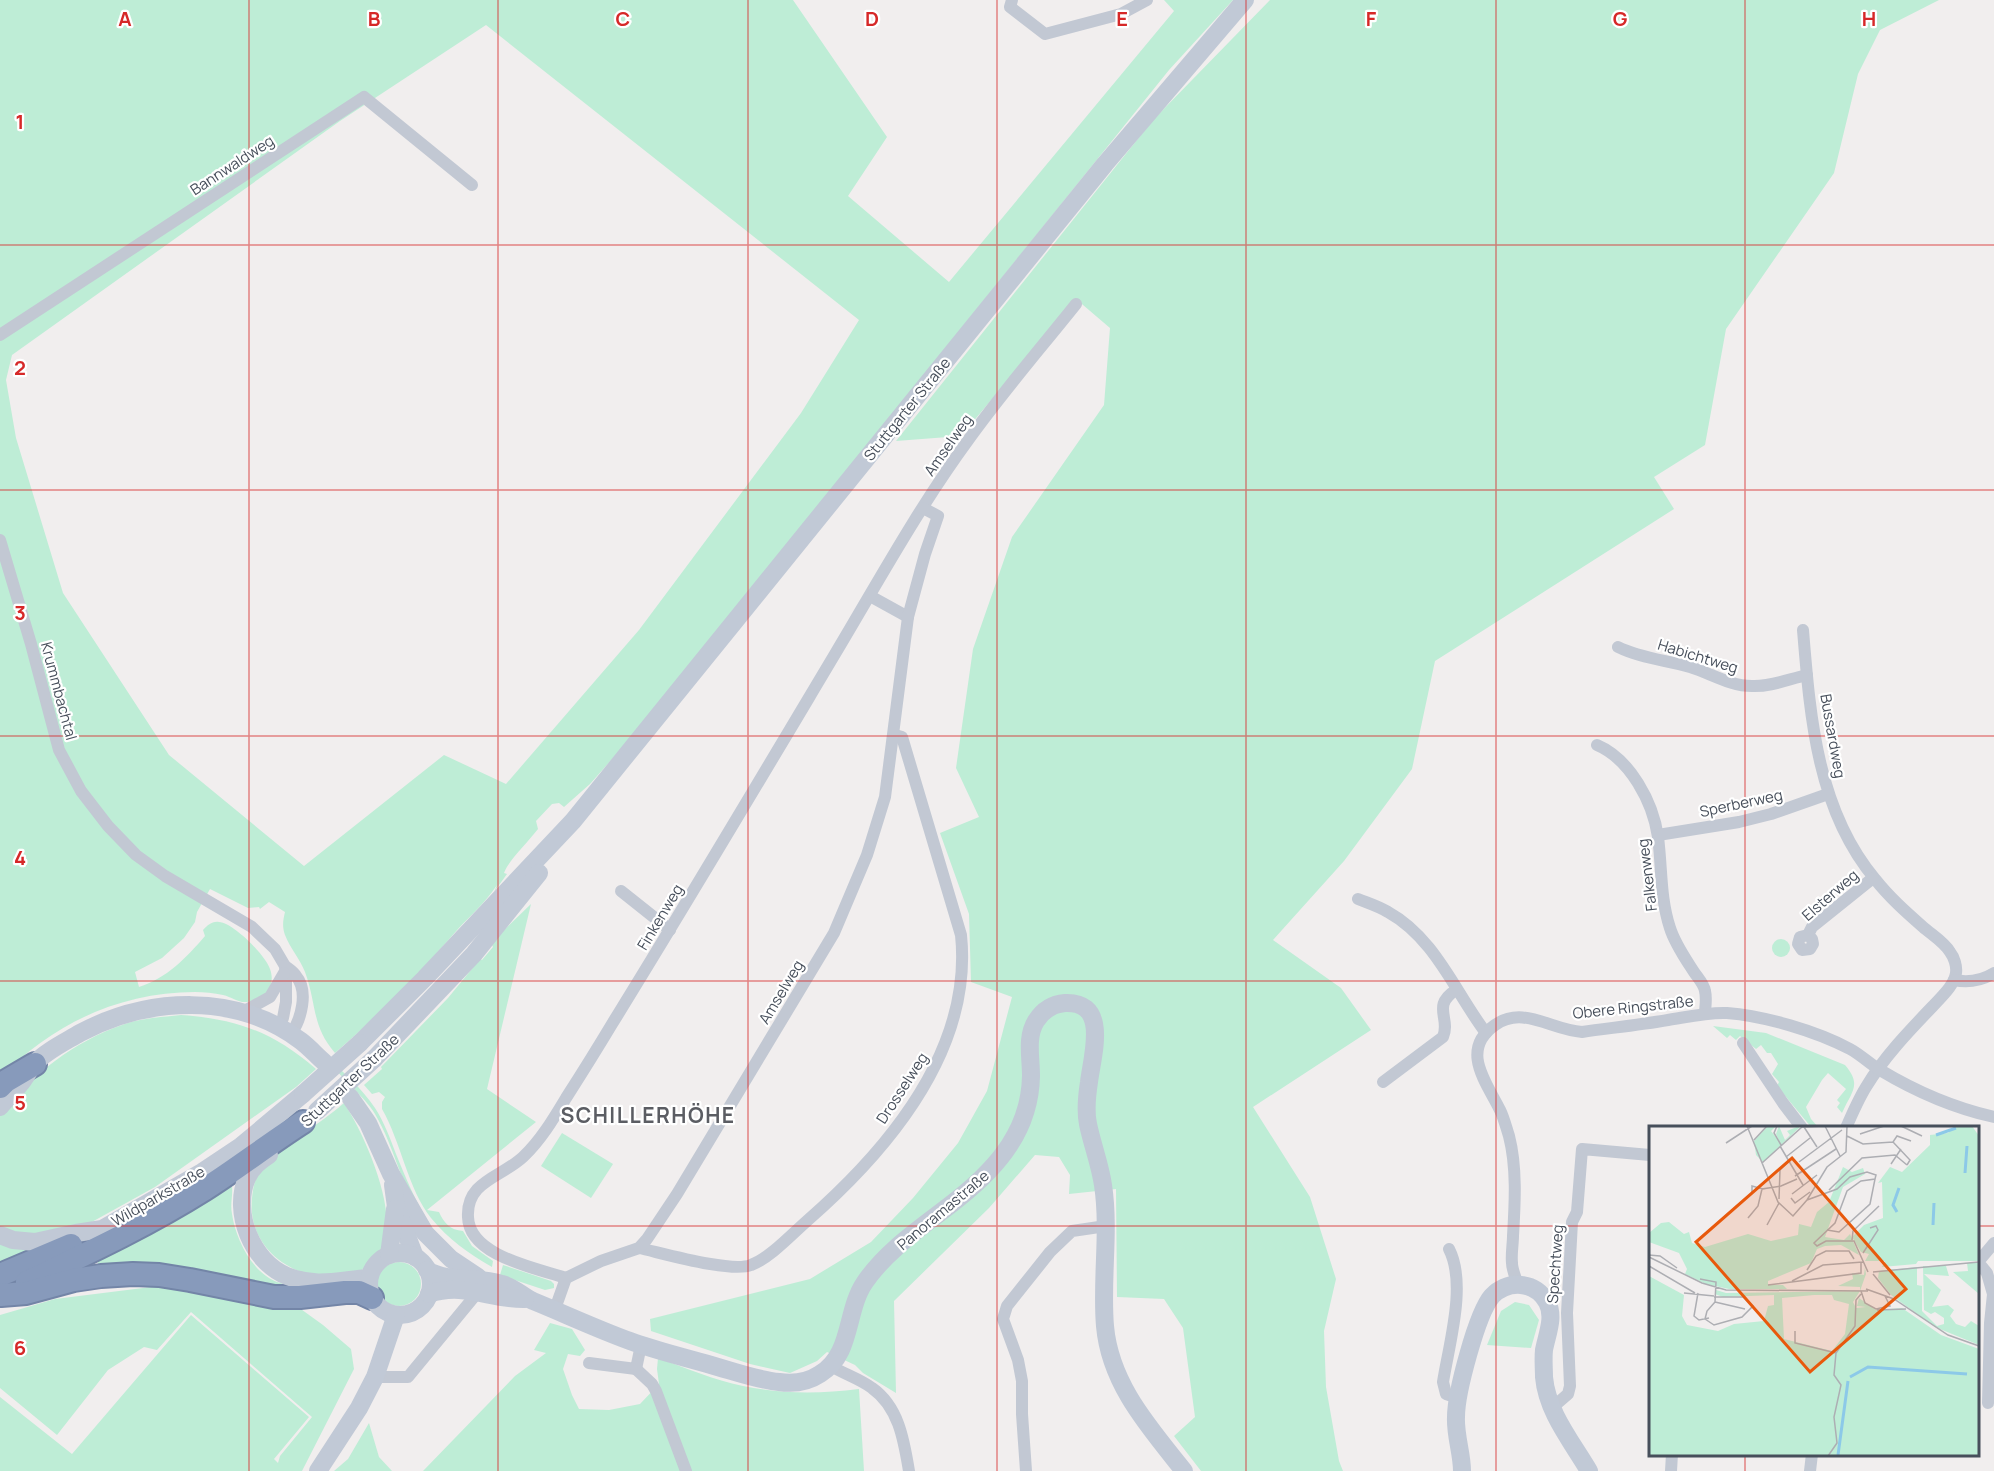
<svg xmlns="http://www.w3.org/2000/svg" width="1994" height="1471" font-family="Manrope,sans-serif">
<style>
.green{fill:#beedd6;fill-rule:evenodd}
.lines{fill:none;stroke-linecap:round;stroke-linejoin:round}
.highway-casing{stroke:#7385a7;stroke-width:26}
.street{stroke:#c2c8d3;stroke-width:12}
.secondary{stroke:#c1c9d6;stroke-width:18}
.highway{stroke:#879abb;stroke-width:22}
.secondary-bridge{stroke:#c1c9d6;stroke-width:18}
.grid{fill:none;stroke:#d62828;stroke-width:1.5;stroke-opacity:0.55}
.labels{text-anchor:middle;dominant-baseline:central;stroke-width:4.5;stroke-linejoin:round;paint-order:stroke}
.street-label{font-size:15px;fill:#474f5b;stroke:#fff}
.district-label{font-size:21px;font-weight:bold;letter-spacing:1.5px;fill:#5b5d63;stroke:#fff}
.inset-river{fill:none;stroke:#8cc9e8;stroke-width:3}
.inset-road{fill:none;stroke:#adaeb3;stroke-width:1.5}
.view{fill:#e8590c;fill-opacity:0.15;stroke:#e8590c;stroke-width:3}
.inset-edge{fill:none;stroke:#474f5b;stroke-width:3}
.grid-label{font-size:20px;text-anchor:middle;font-weight:bold;fill:#d62828;stroke:#fff;stroke-width:4.5;stroke-linejoin:round;paint-order:stroke}
</style>
<rect width="100%" height="100%" fill="#f1eeee"/>
<!-- green -->
<g class="green">
<path d="M0,0H793L887,137L848,196L949,282L1174,11L1164,0H1233L1169,70L644,723L590,784L564,807L559,803L552,804L536,821L538,829C529,841 508,861 504,873L507,874L494,892L497,885C485,903 471,915 458,929C421,972 378,1016 335,1053C311,1025 317,1004 305,972C300,959 290,948 285,935C282,927 283,920 285,912L269,902L260,909L259,907L248,908L210,889L197,912L195,922L184,938L162,958L135,972L139,987C166,979 187,957 205,936L203,930C208,925 212,921 219,922C234,923 266,956 270,969C273,977 272,984 268,992C262,995 254,1001 247,1002C238,1003 232,997 223,995C214,993 204,992 195,992C120,992 52,1024 0,1078ZM486,25L859,320L801,413L639,630L506,784L444,755L304,866L169,755L63,593L16,438L6,380L12,355L340,121Z"/>
<polygon points="1270,0 1939,0 1880,30 1858,74 1834,173 1726,329 1705,445 1654,477 1674,509 1435,661 1412,769 1344,861 1273,940 1341,988 1371,1030 1253,1107 1310,1197 1336,1279 1324,1331 1326,1387 1339,1461 1343,1471 1201,1471 1174,1436 1195,1417 1183,1328 1164,1299 1117,1297 1116,1189 1069,1194 1070,1175 1059,1157 1035,1155 989,1208 894,1301 896,1393 863,1373 855,1365 827,1352 817,1361 790,1373 750,1364 651,1331 650,1319 810,1279 871,1242 913,1198 958,1143 987,1091 1012,997 971,982 969,914 940,833 979,817 956,768 973,649 1012,537 1104,405 1110,328 1076,299 961,436 896,441 1153,120"/>
<path d="M531,904L487,1089L536,1122L427,1210L439,1212C444,1223 450,1230 463,1231L472,1246L493,1261L492,1267C469,1254 448,1239 431,1218C408,1189 401,1142 382,1109V1102L385,1097L379,1092L372,1094L364,1085L382,1069L381,1067L448,998L480,959L482,960L493,947L492,945L502,932Z"/>
<circle cx="1781" cy="948" r="9"/>
<path d="M181,1015C237,1019 273,1032 316,1069L296,1087L155,1187L90,1223L25,1236L0,1228V1112C32,1075 75,1041 122,1025C141,1018 162,1017 181,1015Z"/>
<path d="M1713,1026L1766,1033L1845,1065C1862,1085 1852,1091 1842,1113L1837,1107L1840,1103L1837,1100L1846,1089L1828,1073L1822,1080L1806,1107L1811,1119L1818,1127H1811L1777,1086L1779,1082L1772,1074L1778,1064L1771,1053H1767L1761,1045L1756,1049L1740,1036L1736,1040L1730,1035L1727,1038Z"/>
<path d="M325,1054C342,1072 362,1088 375,1108C384,1122 390,1138 396,1154C416,1203 436,1252 488,1273L492,1278C438,1252 420,1223 399,1169C392,1150 385,1131 375,1114C364,1095 331,1070 325,1054Z"/>
<path d="M344,1103C364,1133 400,1213 382,1248C378,1256 366,1265 360,1272C345,1272 318,1277 305,1273C272,1263 248,1234 252,1198C253,1189 254,1180 260,1172C280,1147 320,1124 344,1103Z"/>
<polygon points="562,1133 613,1164 591,1198 541,1166"/>
<path d="M240,1179L232,1186C233,1196 230,1204 232,1214C236,1243 259,1287 293,1284L283,1289L200,1270L165,1265L98,1264V1260Z"/>
<polygon points="0,1243 31,1250 0,1265"/>
<circle cx="399" cy="1284" r="22"/>
<polygon points="503,1265 551,1281 554,1284 554,1288 545,1290 500,1275"/>
<polygon points="159,1286 298,1307 323,1325 351,1349 354,1369 302,1471 0,1471 0,1397 72,1454 191,1315 309,1417 274,1459 278,1463 280,1456 312,1417 191,1312 157,1350 144,1347 108,1370 57,1435 0,1388 0,1315 55,1299"/>
<polygon points="1515,1302 1529,1305 1539,1320 1531,1348 1487,1345 1501,1311"/>
<path d="M550,1323L572,1329L585,1350L580,1356L568,1354L563,1369L572,1395L579,1409L609,1410L640,1404L659,1384L657,1369L658,1358C686,1368 714,1380 743,1386C782,1394 819,1394 859,1389L864,1471H423L515,1376L546,1353L534,1350Z"/>
<polygon points="369,1423 379,1457 392,1471 334,1471 348,1459"/>
</g>
<g class="lines">
<!-- highway casing -->
<g class="highway-casing">
<g id="highway">
<polyline points="0,1087 6,1081 35,1064"/>
<polyline points="0,1275 71,1245"/>
<path d="M27,1282C88,1253 148,1225 205,1189C238,1168 270,1143 303,1122"/>
<polyline points="1,1295 26,1293 74,1280 101,1276 133,1274 159,1275 190,1280 274,1297 300,1297 345,1292 359,1292 372,1298"/>
</g>
</g>
<!-- street -->
<g class="street">
<polyline points="1012,0 1010,7 1045,34 1121,14 1147,0"/>
<polyline points="0,335 364,97 472,185"/>
<polyline points="0,540 31,644 59,750 81,791 108,826 136,855 165,876 252,927 275,949 285,966 286,976 286,1002 283,1018 278,1028"/>
<polyline points="870,596 908,617"/>
<path d="M1803,630C1810,716 1817,810 1875,879C1889,897 1906,912 1923,927C1932,935 1944,942 1950,952C1954,957 1957,966 1956,973C1954,986 1941,997 1933,1006C1909,1031 1884,1057 1866,1087C1858,1100 1852,1114 1846,1128"/>
<path d="M1618,647C1640,658 1666,660 1690,667C1710,673 1730,686 1752,686C1770,687 1789,679 1807,675"/>
<path d="M1597,745C1630,759 1653,802 1658,837C1662,867 1660,898 1670,928C1675,944 1685,958 1694,972C1698,978 1704,984 1705,991C1707,999 1705,1007 1705,1014"/>
<polyline points="1658,835 1739,822 1771,814 1828,794"/>
<polyline points="621,891 670,930"/>
<path d="M1358,899C1368,903 1378,906 1388,912C1435,938 1455,992 1486,1033"/>
<polyline points="1808,935 1812,939 1813,944 1810,949 1802,950 1798,944 1800,937 1808,935 1812,927 1873,878"/>
<path d="M285,966C289,969 294,972 296,976C309,991 301,1020 291,1034"/>
<path d="M1954,980C1969,983 1981,981 1994,973"/>
<polyline points="241,1013 270,997 284,973"/>
<polyline points="1743,1043 1783,1103 1802,1128"/>
<path d="M1383,1082L1443,1037C1451,1018 1431,1006 1456,990"/>
<path d="M639,1248C662,1253 731,1273 751,1265C770,1258 792,1234 808,1220C889,1149 973,1050 961,935L902,737L895,735"/>
<path d="M1449,1249C1467,1284 1449,1344 1443,1382L1446,1394L1458,1398"/>
<path d="M566,1278C536,1268 469,1256 468,1217C466,1181 502,1177 523,1157C541,1140 554,1118 566,1098C582,1073 597,1049 612,1024C688,901 761,778 835,654C878,582 919,507 969,439C1002,393 1040,349 1076,304"/>
<path d="M1518,1285C1516,1278 1512,1270 1512,1263C1511,1254 1513,1244 1513,1236C1515,1203 1517,1167 1509,1136C1506,1127 1504,1118 1500,1110C1487,1083 1459,1050 1495,1025C1523,1005 1551,1030 1582,1032C1610,1028 1639,1025 1668,1020C1687,1017 1708,1012 1727,1013C1765,1016 1816,1031 1850,1049C1861,1055 1870,1064 1880,1070C1915,1091 1954,1108 1994,1117"/>
<polyline points="555,1309 566,1278 601,1261 639,1248 647,1239 677,1194 834,933 867,855 885,797 908,617 925,554 938,516 923,508"/>
<polyline points="589,1363 636,1369 641,1345"/>
<path d="M831,1366C844,1374 860,1379 872,1388C899,1407 904,1441 909,1471"/>
<polyline points="636,1369 652,1384 656,1391 686,1471"/>
<polyline points="375,1377 408,1377 478,1292"/>
<polyline points="1988,1403 1990,1323 1993,1294 1987,1273 1978,1262 1994,1243"/>
<polyline points="1553,1407 1568,1394 1570,1386 1567,1313 1572,1222 1577,1212 1582,1149 1650,1155"/>
<polyline points="1026,1471 1022,1414 1022,1381 1018,1360 1003,1319 1007,1306 1050,1252 1072,1231 1106,1226"/>
<polyline points="1671,1471 1672,1454"/>
<polyline points="1810,1471 1812,1454"/>
</g>
<!-- secondary -->
<g class="secondary">
<polyline points="360,1043 425,978 573,821 1105,164 1245,0"/>
<polyline points="374,1059 474,954 539,873"/>
<polyline points="350,1097 368,1123 391,1174 425,1233 451,1259 478,1277"/>
<path d="M0,1107C8,1097 17,1089 24,1079C28,1074 30,1068 34,1064C46,1051 65,1042 80,1033C148,997 236,992 301,1041C309,1047 316,1055 324,1062"/>
<path d="M269,1155C260,1161 252,1167 247,1178C232,1212 252,1262 287,1276C317,1288 339,1280 369,1278"/>
<polyline points="393,1185 396,1207 415,1257"/>
<polyline points="0,1235 13,1240 35,1242 76,1233 102,1229 202,1172 241,1146 303,1094"/>
<circle cx="400" cy="1284" r="31"/>
<polyline points="389,1255 395,1209"/>
<path d="M427,1270C449,1283 478,1276 502,1284C514,1287 522,1296 533,1301C565,1314 597,1329 630,1341C657,1351 684,1357 711,1365C733,1371 757,1380 779,1382C793,1384 808,1382 820,1374C853,1354 845,1311 865,1282C889,1247 927,1224 959,1198C999,1166 1030,1129 1031,1076C1031,1057 1026,1037 1036,1021C1043,1010 1052,1004 1065,1003C1110,1001 1092,1056 1089,1082C1087,1095 1085,1110 1088,1124C1092,1144 1100,1164 1103,1185C1110,1232 1101,1279 1105,1326C1110,1384 1149,1427 1184,1471"/>
<path d="M429,1294C464,1282 491,1300 525,1299"/>
<polyline points="318,1471 359,1408 375,1377 396,1315"/>
<path d="M1462,1471C1462,1453 1455,1435 1456,1417C1456,1393 1477,1313 1492,1296C1500,1288 1510,1284 1521,1285C1532,1286 1541,1292 1547,1302C1555,1317 1547,1334 1544,1350C1543,1359 1544,1369 1544,1377C1547,1412 1572,1442 1589,1471"/>
</g>
<!-- highway -->
<use href="#highway" class="highway"/>
<!-- secondary-bridge -->
<g class="secondary-bridge">
<polyline points="303,1094 360,1043"/>
<polyline points="317,1111 374,1059"/>
</g>
</g>
<!-- grid -->
<path class="grid" d="M249,0V1471M498,0V1471M748,0V1471M997,0V1471M1246,0V1471M1496,0V1471M1745,0V1128M0,245H1994M0,490H1994M0,736H1994M0,981H1994M0,1226H1650M1978,1226H1994M1745,1454V1471"/>
<g class="labels">
<!-- street labels -->
<g class="street-label">
<text transform="translate(232 165) rotate(-33)">Bannwaldweg</text>
<text transform="translate(907 409) rotate(-51)">Stuttgarter Straße</text>
<text transform="translate(948 445) rotate(-55)">Amselweg</text>
<text transform="translate(1698 656) rotate(17)">Habichtweg</text>
<text transform="translate(59 691) rotate(75)">Krummbachtal</text>
<text transform="translate(1833 736) rotate(80)">Bussardweg</text>
<text transform="translate(1741 803) rotate(-12)">Sperberweg</text>
<text transform="translate(1647 875) rotate(-97)">Falkenweg</text>
<text transform="translate(1830 895) rotate(-41)">Elsterweg</text>
<text transform="translate(660 917) rotate(-59)">Finkenweg</text>
<text transform="translate(781 992) rotate(-59)">Amselweg</text>
<text transform="translate(1633 1007) rotate(-6)">Obere Ringstraße</text>
<text transform="translate(350 1080) rotate(-43)">Stuttgarter Straße</text>
<text transform="translate(902 1088) rotate(-57)">Drosselweg</text>
<text transform="translate(158 1196) rotate(-30)">Wildparkstraße</text>
<text transform="translate(943 1210) rotate(-40)">Panoramastraße</text>
<text transform="translate(1555 1264) rotate(-86)">Spechtweg</text>
</g>
<!-- district labels -->
<g class="district-label">
<text x="648" y="1115">SCHILLERHÖHE</text>
</g>
</g>
<!-- overview -->
<g transform="translate(1649 1126)">
<rect width="330" height="330" fill="#f1eeee"/>
<path d="M119,0H127L122,5L130,15L127,8L130,0L136,14L141,9L138,5L150,0V2L114,36L107,29L105,15ZM306,0H323L330,10V135H269L267,138L233,141L236,135H216L220,128L212,126L203,111L215,99L234,92L233,56L229,57L241,41L253,46L281,19V9L299,7ZM194,41L203,46L214,42L216,48L194,61L176,111L195,114L201,108L210,129L192,119L176,120L168,123L162,137L119,155V159H134L138,163H80L57,158L36,148L38,143L30,127L0,116V107L12,97L20,96L35,108L40,106L43,117L56,121L99,108L122,115L149,109L150,98L162,101L168,86L180,76ZM318,137H330V168L304,146L319,145ZM274,140H297L300,150L275,148L292,164L283,181L299,179L305,184L301,190L307,198L316,201L322,195L330,200V219L286,201L242,169L229,152L230,145L268,141V159L273,160V185L288,200L295,198V192L286,186L282,188L275,184ZM216,141L217,148L211,165L204,176L207,182L217,181L208,180L210,172L227,184L253,182L292,209L330,223V330H0V150L35,169L33,190L38,199L69,205L85,198L115,195L119,180L125,179V169L74,171L66,168L67,164L77,167L211,165V161L189,160L204,153L203,147L215,149ZM165,169H183L185,174L200,178L196,208L183,225L135,213L133,172Z" fill="#beedd6" fill-rule="evenodd"/>
<path class="inset-river" d="M287,9L307,2M316,47L318,20M248,86L244,79L250,62M284,99L285,77M201,251L219,241L318,248M189,329L199,255"/>
<path class="inset-road" d="M98,0L129,76L144,90L158,74M128,0L125,7L132,19M176,0L191,30M252,0L273,10M155,1L168,21M211,8L235,0M198,10L214,18L244,16L261,34L258,39M105,14L118,0M244,16L248,10L262,15M77,17L103,0M131,20L154,59M137,31L161,12M150,36L193,4M113,37L153,1L175,0M242,38L252,23M146,50L187,23M180,64L213,32L246,29L258,39M103,67V60L114,63M143,68L168,49M142,72L146,77L161,66M130,73L131,44L139,36M158,74L188,63L201,51L218,46L227,49L226,53L212,55L198,65L186,97L165,117L168,120L177,115H205L219,146M158,74L178,41L197,26L198,0M99,92L109,80L113,63L132,60L148,53M118,99L130,77M178,104L190,106L221,78L226,53M203,114L204,105L230,80M214,127L229,104L227,100L221,102M0,129L11,130L28,142M0,131L53,157L77,164L219,165M0,140L46,167M158,144L167,130L177,125H200L205,133M224,146L330,136M224,148L241,169M51,153L67,156L66,176M143,155L174,139L214,136M119,159L212,147V137M217,163L245,173L299,209L330,220M212,165L216,177L227,183L241,180L236,170M35,167L65,170M49,167L45,190L50,194L60,192M66,176L96,183M228,184L257,183M56,193L65,199L93,191L104,180L94,171H65M56,193L58,185L66,176M146,205V217L187,227M179,330L188,317L185,291L192,259L185,249L187,227L206,200L207,174L212,168"/>
<path class="view" d="M143,32L257,163L161,246L47,116Z"/>
<rect width="330" height="330" class="inset-edge"/>
</g>
<g class="grid-label">
<text x="125" y="26">A</text>
<text x="374" y="26">B</text>
<text x="623" y="26">C</text>
<text x="872" y="26">D</text>
<text x="1122" y="26">E</text>
<text x="1371" y="26">F</text>
<text x="1620" y="26">G</text>
<text x="1869" y="26">H</text>
<text x="20" y="129">1</text>
<text x="20" y="375">2</text>
<text x="20" y="620">3</text>
<text x="20" y="865">4</text>
<text x="20" y="1110">5</text>
<text x="20" y="1355">6</text>
</g>
</svg>
